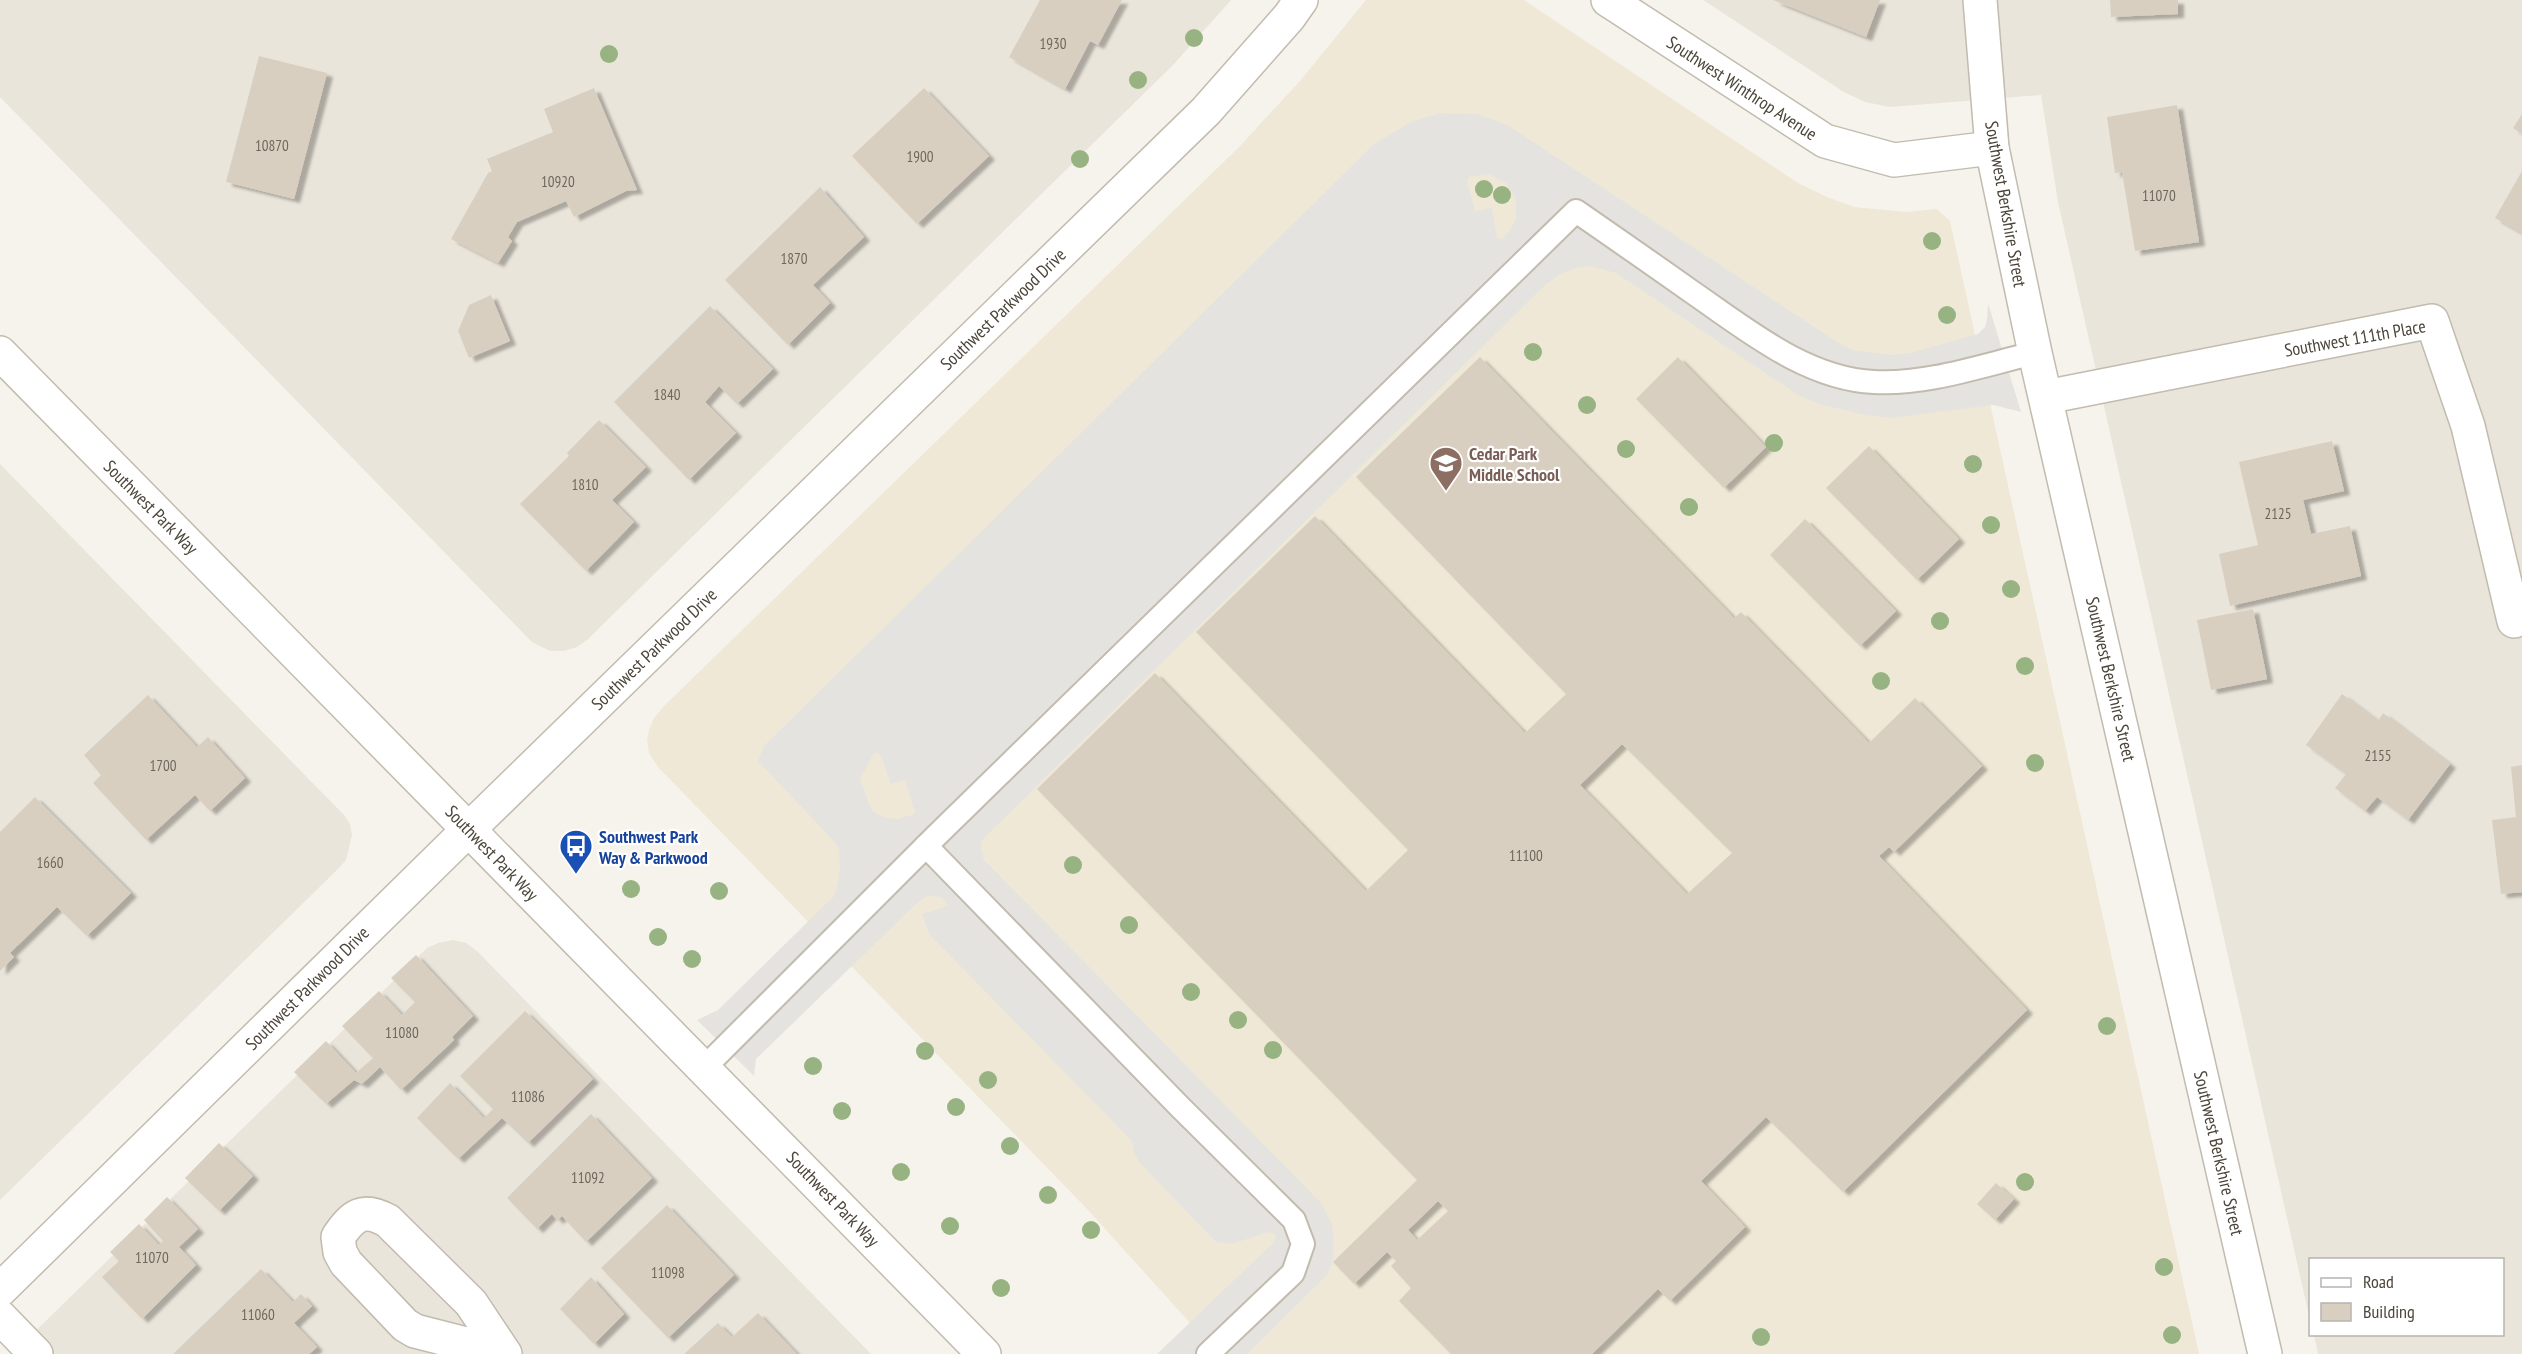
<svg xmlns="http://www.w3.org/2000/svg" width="2522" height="1354" font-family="'PT Sans Narrow',sans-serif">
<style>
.residential{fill:#eae5da}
.education{fill:#efe8d6}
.parking{fill:#e5e3e0;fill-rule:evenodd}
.building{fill:#d8cfc1;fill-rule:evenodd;filter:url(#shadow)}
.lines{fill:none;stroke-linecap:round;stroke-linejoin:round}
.service-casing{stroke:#c2bbae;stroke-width:26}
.minor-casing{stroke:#c2bbae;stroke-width:36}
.tertiary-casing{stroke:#c2bbae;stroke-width:36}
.service{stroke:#fff;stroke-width:22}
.minor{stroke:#fff;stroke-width:33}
.tertiary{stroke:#fff;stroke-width:33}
.tree{fill:#97b381}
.labels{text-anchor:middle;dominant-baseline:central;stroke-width:4.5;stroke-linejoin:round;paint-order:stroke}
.number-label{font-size:15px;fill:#6e675b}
.street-label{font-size:18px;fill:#4b4439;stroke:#fff}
.education-label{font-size:18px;font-weight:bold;fill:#785e54;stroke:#fff;text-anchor:start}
.transit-label{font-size:18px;font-weight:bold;fill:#164399;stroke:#fff;text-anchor:start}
</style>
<defs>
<filter id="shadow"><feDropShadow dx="6" dy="4" stdDeviation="1.5" flood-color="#0004"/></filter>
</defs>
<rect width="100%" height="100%" fill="#f6f3ec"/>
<!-- residential -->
<g class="residential">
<polygon points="0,0 1231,0 1173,65 587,640 577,647 564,651 550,651 532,642 0,97"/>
<polygon points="1703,0 2522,0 2522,1354 2318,1354 2314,1335 2502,1334 2502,1260 2310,1260 2310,1320 2058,202 2041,95 1890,107 1865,102 1844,92"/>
<polygon points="0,464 344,815 350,824 352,835 346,860 339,868 0,1200"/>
<polygon points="453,940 466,943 477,951 871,1354 12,1354 427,948 438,943"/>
</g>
<!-- education -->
<polygon class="education" points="1366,0 1524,0 1798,183 1827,197 1854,207 1907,212 1937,209 1950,221 2199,1354 1218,1354 1089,1211 658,767 649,753 647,740 649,730 654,718 663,707 1239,147 1300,81"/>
<!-- parking -->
<path class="parking" d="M1440,113L1477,114L1509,126L1837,342L1852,350L1891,355L1910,353L1978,334L1985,327L1987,319L1988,303L2021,412L1993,405L1890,418L1865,415L1819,404L1800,396L1616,273L1590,266L1576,268L1562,273L1546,284L985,837L981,843V850L984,860L990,866L1321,1203L1332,1224L1334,1248L1332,1264L1327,1275L1247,1354H1157L1272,1244L1276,1236L1274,1233L1268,1232L1232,1244L1216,1242L1140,1163L1134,1153L1132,1141L929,934L922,914L948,906L942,897L927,896L917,903L756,1059L754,1076L697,1020L718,1010L834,896L838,883L840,868L839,849L833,840L758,761L764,746L1374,144L1411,122ZM1488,174L1506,183L1516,200V219L1511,229L1502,239L1497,237L1492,208L1475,211L1467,181L1469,177ZM876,753L880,754L891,784L905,780L915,813L912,815L897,819L887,818L877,814L871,809L860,779L873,755Z"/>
<!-- building -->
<g class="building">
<polygon points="1040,0 1122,0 1098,45 1090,41 1065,89 1009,57"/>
<polygon points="1773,0 1880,0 1866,37"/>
<polygon points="2110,0 2178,0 2178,14 2111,17"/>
<polygon points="259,56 327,73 294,199 226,182"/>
<polygon points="594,88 637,190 626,191 574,217 566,201 517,222 508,237 512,241 498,263 451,239 488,173 492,171 487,159 553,132 544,109"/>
<polygon points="924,88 989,156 917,224 852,156"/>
<polygon points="2177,105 2199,242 2135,251 2122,172 2115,173 2107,117"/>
<polygon points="2522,114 2522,134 2513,128"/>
<polygon points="2522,171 2522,233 2495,218"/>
<polygon points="820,187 864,237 813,285 830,303 788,345 725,280"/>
<polygon points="491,295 510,341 469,358 458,331 469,305"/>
<polygon points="710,306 773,369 737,404 719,386 705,402 736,433 689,480 614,402"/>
<path d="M1480,357L1734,618L1741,612L1869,743L1915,698L1982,766L1894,852L1889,847L1879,856L2027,1010L1843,1192L1766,1117L1701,1181L1745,1227L1670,1301L1658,1289L1592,1354H1451L1399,1301L1411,1288L1391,1266L1396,1261L1387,1252L1354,1284L1333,1262L1417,1180L1037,789L1155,673L1366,891L1408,850L1196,632L1315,516L1525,733L1566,694L1356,477ZM1622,744L1732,853L1687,894L1580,785ZM1438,1201L1448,1211L1417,1240L1408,1230Z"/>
<polygon points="1678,357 1766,447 1724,488 1636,399"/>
<polygon points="599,420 646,467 612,500 634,522 586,571 520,504 569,456 567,453"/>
<polygon points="2332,441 2344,491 2303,500 2311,534 2350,526 2361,576 2230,606 2219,554 2258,545 2239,462"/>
<polygon points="1869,446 1959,539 1917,580 1826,488"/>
<polygon points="1805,519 1896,611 1860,646 1770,555"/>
<polygon points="2253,609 2267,679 2211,690 2197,620"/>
<polygon points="2342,694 2378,721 2383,713 2450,764 2408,820 2377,797 2365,811 2335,788 2346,774 2306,745"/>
<polygon points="148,695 197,747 208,737 245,778 210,811 195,795 146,840 93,783 101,775 84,755"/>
<polygon points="2522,765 2522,892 2501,894 2492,820 2516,817 2511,767"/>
<polygon points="35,797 131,893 87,936 57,907 10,953 14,957 0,971 0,832"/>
<polygon points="416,955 473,1016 452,1037 454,1040 401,1090 380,1067 362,1084 354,1080 326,1104 294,1072 326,1041 356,1073 373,1058 342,1026 379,991 402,1015 415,1002 391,978"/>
<polygon points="525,1011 593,1079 528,1143 502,1118 458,1159 417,1118 450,1083 484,1118 493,1109 460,1076"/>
<polygon points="591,1114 652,1178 586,1242 562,1216 557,1220 552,1214 537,1229 507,1198"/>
<polygon points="219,1143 253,1176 219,1211 185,1178"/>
<polygon points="1996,1183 2014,1199 1995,1220 1977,1204"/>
<polygon points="167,1197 198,1229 179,1247 196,1265 142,1319 102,1277 119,1261 110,1252 139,1224 159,1245 163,1241 144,1220"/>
<polygon points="667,1205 734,1275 668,1338 601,1268"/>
<polygon points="261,1269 293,1302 301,1294 312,1306 294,1323 317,1347 309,1354 173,1354"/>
<polygon points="591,1277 624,1314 594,1344 560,1309"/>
<polygon points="758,1313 797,1354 684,1354 718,1323 732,1337"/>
</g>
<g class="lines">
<!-- service casing -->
<g class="service-casing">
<g id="service">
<polyline points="926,846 1180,1107 1294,1220 1303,1244 1293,1273 1208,1354"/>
<path d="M704,1068L936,836L1576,211C1615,238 1654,265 1692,292C1746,329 1806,379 1874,382C1927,385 1983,365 2035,353"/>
</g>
</g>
<!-- minor casing -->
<g class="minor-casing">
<g id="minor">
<polyline points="1608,0 1825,141 1894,160 1992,148"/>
<polyline points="1980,0 1992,148 2035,353 2265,1354"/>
<polyline points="2046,397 2432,321 2468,426 2514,621"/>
<polyline points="0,1290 469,829 1206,111 1289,17 1301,0"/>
<polyline points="0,1317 36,1354"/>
<path d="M505,1354L415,1331L405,1325L346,1263L340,1252L338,1237C353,1215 363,1207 388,1221L471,1303L505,1354"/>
</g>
</g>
<!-- tertiary casing -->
<g class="tertiary-casing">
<polyline id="tertiary" points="0,353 984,1354"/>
</g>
<!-- service -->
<use href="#service" class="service"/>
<!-- minor -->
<use href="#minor" class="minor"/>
<!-- tertiary -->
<use href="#tertiary" class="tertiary"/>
</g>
<!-- trees -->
<g class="tree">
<circle cx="1194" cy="38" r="9"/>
<circle cx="609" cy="54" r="9"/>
<circle cx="1138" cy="80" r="9"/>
<circle cx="1080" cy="159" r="9"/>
<circle cx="1484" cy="189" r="9"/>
<circle cx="1502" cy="195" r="9"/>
<circle cx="1932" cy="241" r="9"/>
<circle cx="1947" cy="315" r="9"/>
<circle cx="1533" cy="352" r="9"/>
<circle cx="1587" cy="405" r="9"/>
<circle cx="1774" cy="443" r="9"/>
<circle cx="1626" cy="449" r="9"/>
<circle cx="1973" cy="464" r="9"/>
<circle cx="1689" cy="507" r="9"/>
<circle cx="1991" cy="525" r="9"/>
<circle cx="2011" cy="589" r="9"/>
<circle cx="1940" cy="621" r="9"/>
<circle cx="2025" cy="666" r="9"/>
<circle cx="1881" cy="681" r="9"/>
<circle cx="2035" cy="763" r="9"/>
<circle cx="1073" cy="865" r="9"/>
<circle cx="631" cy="889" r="9"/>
<circle cx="719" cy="891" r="9"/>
<circle cx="1129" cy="925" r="9"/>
<circle cx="658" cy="937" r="9"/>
<circle cx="692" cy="959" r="9"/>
<circle cx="1191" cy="992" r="9"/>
<circle cx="1238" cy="1020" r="9"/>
<circle cx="2107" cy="1026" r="9"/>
<circle cx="1273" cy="1050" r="9"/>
<circle cx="925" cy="1051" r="9"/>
<circle cx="813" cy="1066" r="9"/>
<circle cx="988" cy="1080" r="9"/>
<circle cx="956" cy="1107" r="9"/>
<circle cx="842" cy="1111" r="9"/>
<circle cx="1010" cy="1146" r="9"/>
<circle cx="901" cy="1172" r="9"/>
<circle cx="2025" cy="1182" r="9"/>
<circle cx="1048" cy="1195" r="9"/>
<circle cx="950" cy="1226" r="9"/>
<circle cx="1091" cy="1230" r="9"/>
<circle cx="2164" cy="1267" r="9"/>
<circle cx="1001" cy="1288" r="9"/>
<circle cx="2172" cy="1335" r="9"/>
<circle cx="1761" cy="1337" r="9"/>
</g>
<!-- icons -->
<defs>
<g id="school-pin" transform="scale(1.725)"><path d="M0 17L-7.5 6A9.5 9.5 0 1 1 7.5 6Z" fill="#8d6e63" stroke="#fff"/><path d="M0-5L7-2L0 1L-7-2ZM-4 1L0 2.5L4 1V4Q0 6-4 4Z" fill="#fff"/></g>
<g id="bus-pin" transform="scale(1.725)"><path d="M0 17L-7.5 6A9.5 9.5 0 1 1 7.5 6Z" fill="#1a4fb4" stroke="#fff"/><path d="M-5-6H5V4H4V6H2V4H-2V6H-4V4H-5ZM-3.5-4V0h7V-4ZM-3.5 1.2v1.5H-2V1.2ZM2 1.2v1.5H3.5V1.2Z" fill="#fff"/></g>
</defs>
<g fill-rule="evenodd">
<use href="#school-pin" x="1446" y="463"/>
<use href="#bus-pin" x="576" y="846"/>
</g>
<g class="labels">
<!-- number labels -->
<g class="number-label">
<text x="1053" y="43">1930</text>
<text x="272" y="145">10870</text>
<text x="920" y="156">1900</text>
<text x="558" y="181">10920</text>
<text x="2159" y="195">11070</text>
<text x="794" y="258">1870</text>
<text x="667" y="394">1840</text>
<text x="585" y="484">1810</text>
<text x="2278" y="513">2125</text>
<text x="2378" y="755">2155</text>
<text x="163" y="765">1700</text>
<text x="1526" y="855">11100</text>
<text x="50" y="862">1660</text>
<text x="402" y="1032">11080</text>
<text x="528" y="1096">11086</text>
<text x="588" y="1177">11092</text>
<text x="152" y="1257">11070</text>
<text x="668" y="1272">11098</text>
<text x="258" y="1314">11060</text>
</g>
<!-- street labels -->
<g class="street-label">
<text transform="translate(1742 88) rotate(33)">Southwest Winthrop Avenue</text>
<text transform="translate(2006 204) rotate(80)">Southwest Berkshire Street</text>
<text transform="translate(1003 309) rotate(-44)">Southwest Parkwood Drive</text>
<text transform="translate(2355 338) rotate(-10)">Southwest 111th Place</text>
<text transform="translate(151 507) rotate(45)">Southwest Park Way</text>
<text transform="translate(654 649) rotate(-44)">Southwest Parkwood Drive</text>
<text transform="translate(2111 679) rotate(77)">Southwest Berkshire Street</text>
<text transform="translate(492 853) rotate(46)">Southwest Park Way</text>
<text transform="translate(307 988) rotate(-45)">Southwest Parkwood Drive</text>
<text transform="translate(2219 1153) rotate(77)">Southwest Berkshire Street</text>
<text transform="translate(833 1199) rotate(46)">Southwest Park Way</text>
</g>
<!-- education labels -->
<g class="education-label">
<text x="1469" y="453">Cedar Park<tspan x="1469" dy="21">Middle School</tspan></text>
</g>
<!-- transit labels -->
<g class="transit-label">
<text x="599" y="836">Southwest Park<tspan x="599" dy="21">Way &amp; Parkwood</tspan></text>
</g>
</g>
<!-- legend -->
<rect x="2309" y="1258" width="195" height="78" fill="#ffffff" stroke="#b7b4b0" stroke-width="1.5"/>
<rect x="2321" y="1278" width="30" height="9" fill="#ffffff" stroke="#b7b4b0" stroke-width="1.5"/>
<text x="2363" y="1288" font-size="18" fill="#4b4439">Road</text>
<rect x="2321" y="1303" width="30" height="18" fill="#d8cfc1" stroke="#b7b4b0" stroke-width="1.5"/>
<text x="2363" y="1318" font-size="18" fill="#4b4439">Building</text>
</svg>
